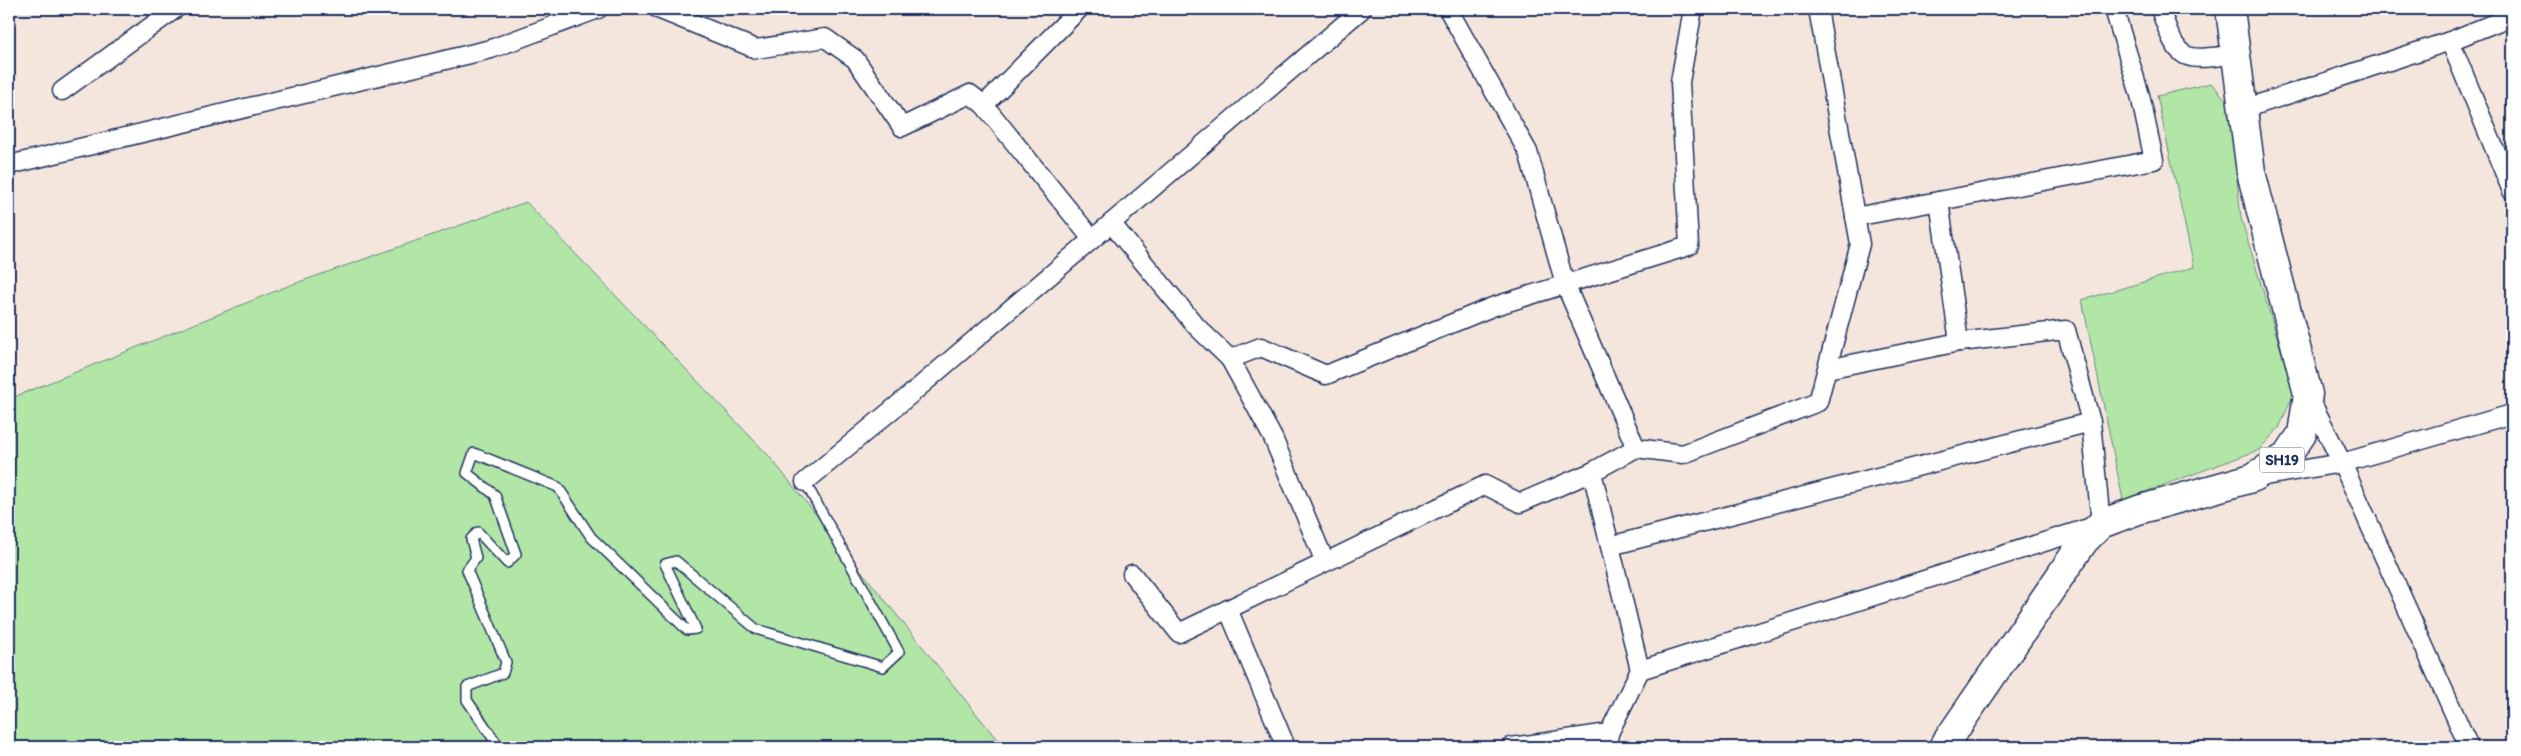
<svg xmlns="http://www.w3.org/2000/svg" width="2521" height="756" font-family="Itim,sans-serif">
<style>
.green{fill:#b2e6a7;stroke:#668a82}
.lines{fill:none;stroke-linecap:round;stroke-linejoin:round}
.service-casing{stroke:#1b2f5e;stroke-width:12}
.minor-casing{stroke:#1b2f5e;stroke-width:21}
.primary-casing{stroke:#1b2f5e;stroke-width:31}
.service{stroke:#fff;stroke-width:9}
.minor{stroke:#fff;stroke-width:18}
.primary{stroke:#fff;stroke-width:28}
.labels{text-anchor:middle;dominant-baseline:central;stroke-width:4;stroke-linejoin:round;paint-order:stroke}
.shield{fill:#fff;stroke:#5f6d8e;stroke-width:1}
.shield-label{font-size:15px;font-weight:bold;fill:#1b2f5e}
</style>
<rect width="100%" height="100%" fill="#f5e6dd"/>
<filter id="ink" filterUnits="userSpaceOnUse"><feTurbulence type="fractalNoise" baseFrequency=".02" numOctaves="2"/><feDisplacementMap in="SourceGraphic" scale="10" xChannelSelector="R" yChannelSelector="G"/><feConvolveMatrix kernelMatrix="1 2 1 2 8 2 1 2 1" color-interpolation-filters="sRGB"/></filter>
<g filter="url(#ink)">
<!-- green -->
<g class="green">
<polygon points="2211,83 2229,103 2241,218 2294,393 2279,428 2259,450 2123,500 2082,300 2194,267 2157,96"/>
<polygon points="526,202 769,456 1003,747 9,747 9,399 288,286"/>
</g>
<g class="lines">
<!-- service casing -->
<g class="service-casing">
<polyline id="service" points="499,747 467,700 467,687 503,673 506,662 467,570 476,558 471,539 478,532 507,563 516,554 495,495 467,473 474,453 558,487 591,537 687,630 696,629 665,564 676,561 756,629 883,667 899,652 805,482"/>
</g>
<!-- minor casing -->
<g class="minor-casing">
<g id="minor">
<polyline points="658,9 756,49 825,38 855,59 902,127 970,94 984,105 1092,239"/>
<polyline points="1448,9 1528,152 1565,284 1636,448"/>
<path d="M2160,9C2179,62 2180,62 2236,54"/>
<polyline points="2450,41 2512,191"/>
<polyline points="62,91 175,9"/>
<polyline points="984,105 1079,9"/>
<polyline points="2244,109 2450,41 2512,16"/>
<polyline points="9,165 491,49 598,9"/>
<polyline points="1939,201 1959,342"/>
<polyline points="1855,217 2154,160 2140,95 2114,9"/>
<polyline points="1111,223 1196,326 1230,359 1261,347 1326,375 1492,307 1689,246 1680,82 1693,9"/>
<polyline points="1230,359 1273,438 1325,562"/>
<polyline points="2308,395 2342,463 2469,747"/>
<polyline points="1592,472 1640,670 1609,733 1607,747"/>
<polyline points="2265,476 2342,463 2512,414"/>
<polyline points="805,482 911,394 1362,9"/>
<polyline points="1610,546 2091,422"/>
<polyline points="1132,574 1179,633 1485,485 1520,503 1592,472 1636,448 1683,454 1818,402 1860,244 1818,9"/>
<polyline points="1228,609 1286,747"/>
<polyline points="1640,670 2101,524 2091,422 2066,330 1959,342 1827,369"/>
<polyline points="1511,747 1609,733"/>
</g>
</g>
<!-- primary casing -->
<g class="primary-casing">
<polyline id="primary" points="1943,747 2084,541 2101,524 2138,510 2252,478 2287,456 2302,434 2308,394 2251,172 2230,9"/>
</g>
<!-- service -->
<use href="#service" class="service"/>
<!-- minor -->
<use href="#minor" class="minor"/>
<!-- primary -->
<use href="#primary" class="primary"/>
</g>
</g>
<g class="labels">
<!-- shield labels -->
<rect class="shield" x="2259.5" y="447.5" width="45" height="25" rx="4"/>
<g class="shield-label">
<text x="2282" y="460">SH19</text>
</g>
</g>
<!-- margin -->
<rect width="2521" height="756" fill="none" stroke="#fff" stroke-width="30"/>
<rect x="15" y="15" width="2491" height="726" fill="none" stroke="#1b2f5e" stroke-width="2" filter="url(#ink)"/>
</svg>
